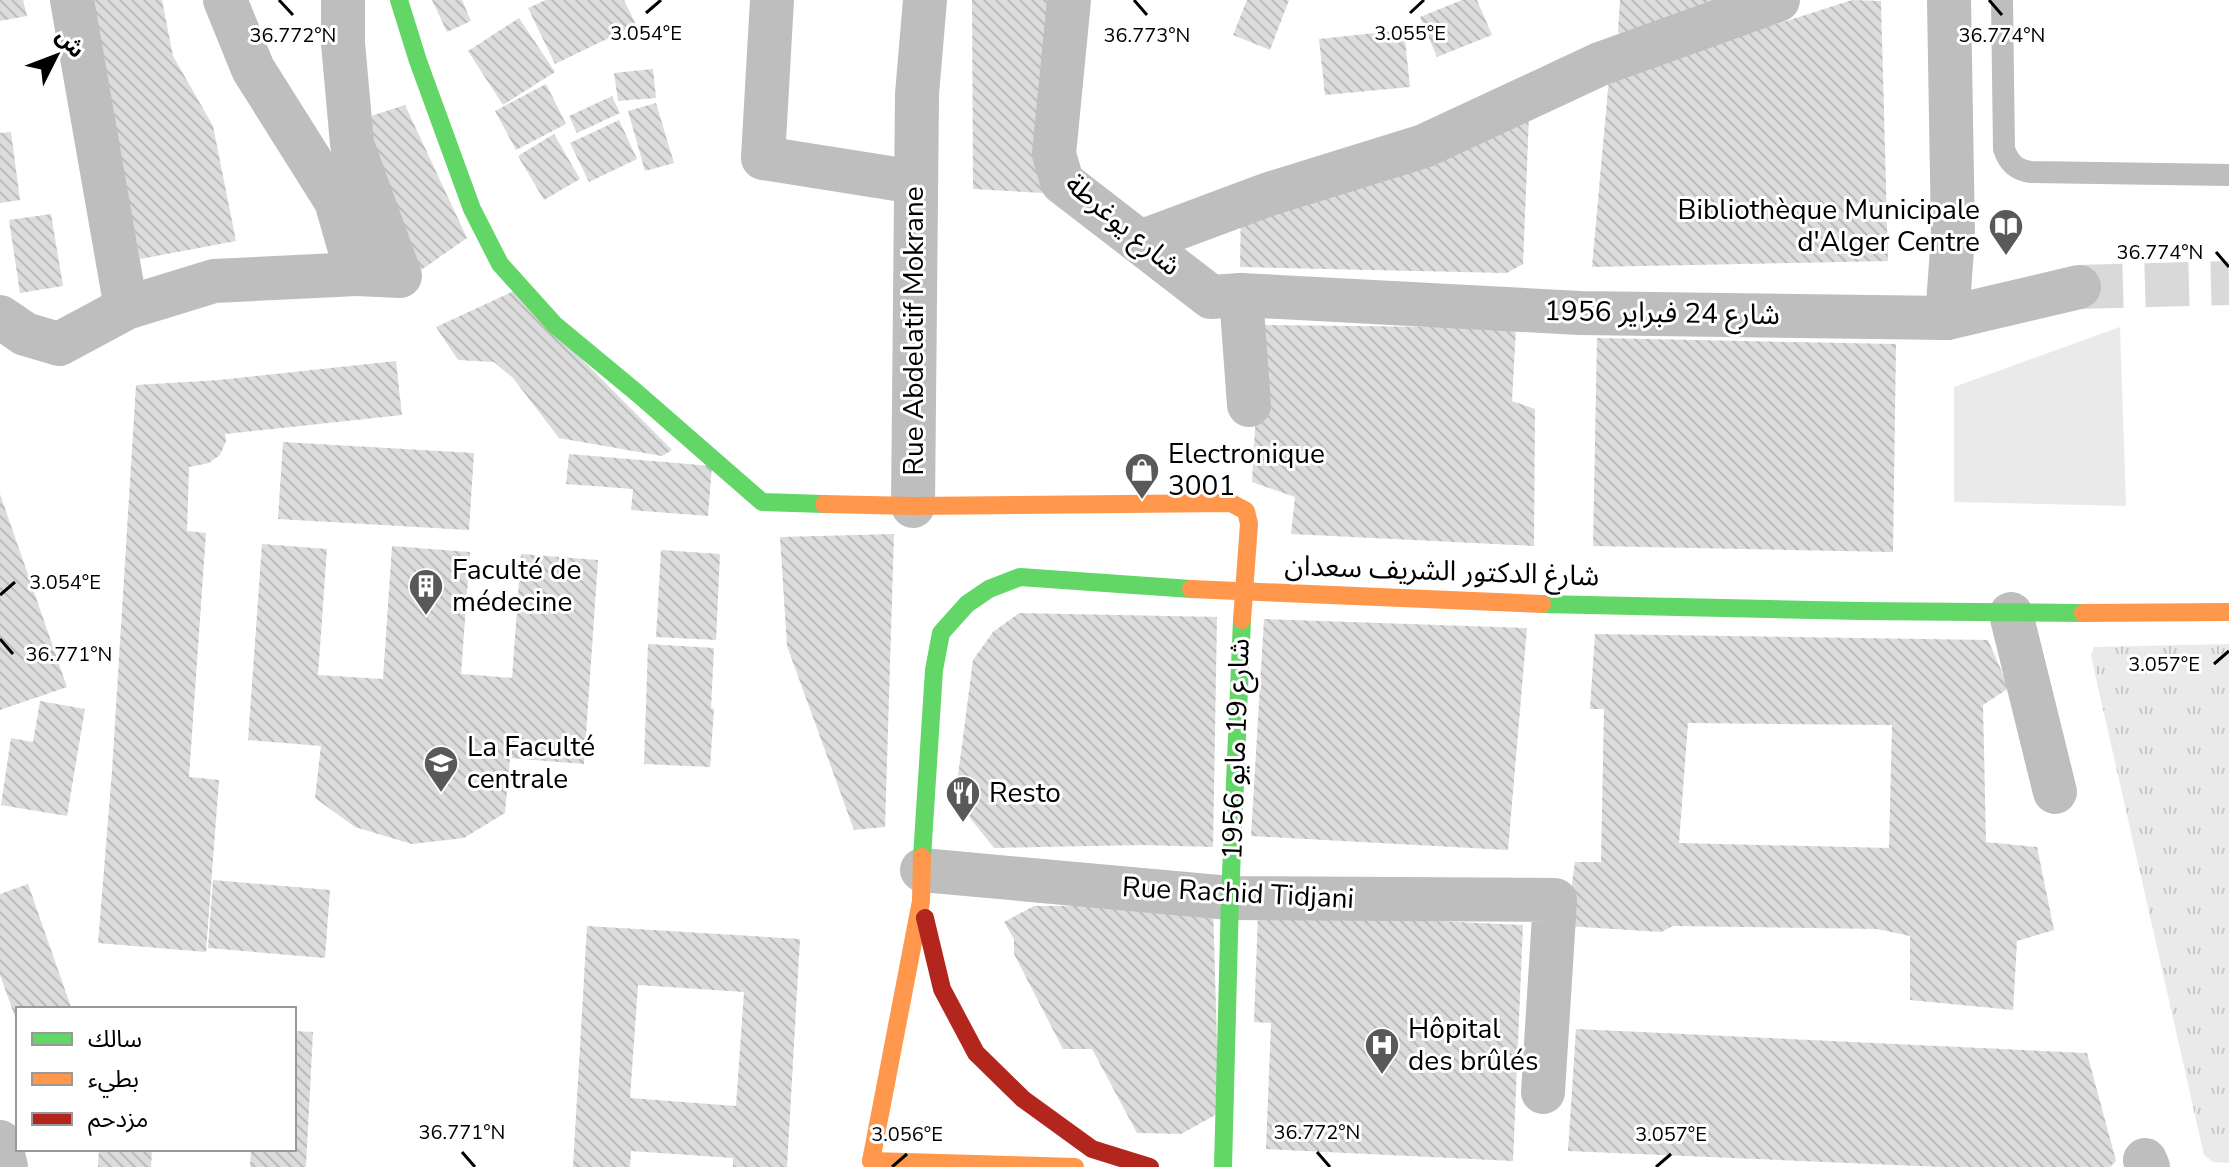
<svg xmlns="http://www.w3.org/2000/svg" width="2229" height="1167" font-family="'Nunito Sans','Noto Sans Arabic',sans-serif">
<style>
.green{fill:#eaeaea}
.park{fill:url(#park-tufts)}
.building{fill:url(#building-back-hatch);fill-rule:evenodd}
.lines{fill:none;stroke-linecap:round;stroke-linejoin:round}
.street-tunnel{stroke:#d9d9d9;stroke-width:44;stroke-dasharray:44 22;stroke-linecap:butt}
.lane{stroke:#bebebe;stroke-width:22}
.street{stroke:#bebebe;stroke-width:44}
.fast{stroke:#63d668;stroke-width:18}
.slow{stroke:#ff974d;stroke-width:18}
.jam{stroke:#b3261e;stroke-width:18}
.ticks{fill:none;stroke:#000;stroke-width:3}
.labels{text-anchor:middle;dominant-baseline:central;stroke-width:6;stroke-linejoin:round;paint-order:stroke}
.poi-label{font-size:28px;fill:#000;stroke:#fff;text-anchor:start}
.street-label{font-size:28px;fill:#000;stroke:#fff}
.ticks-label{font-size:20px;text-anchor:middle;fill:#000;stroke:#fff;stroke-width:6;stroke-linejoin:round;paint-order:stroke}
</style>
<defs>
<pattern id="park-tufts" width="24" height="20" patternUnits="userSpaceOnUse" patternTransform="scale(2)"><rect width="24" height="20" fill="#eaeaea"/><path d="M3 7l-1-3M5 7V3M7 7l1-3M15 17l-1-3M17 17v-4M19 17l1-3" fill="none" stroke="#c7c7c7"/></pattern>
<pattern id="building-back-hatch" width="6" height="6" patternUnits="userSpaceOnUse" patternTransform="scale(2)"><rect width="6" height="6" fill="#dcdcdc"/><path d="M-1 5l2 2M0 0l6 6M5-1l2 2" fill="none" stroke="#bbb"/></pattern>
</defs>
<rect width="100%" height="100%" fill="#fff"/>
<!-- green -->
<polygon class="green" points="2120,327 2126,506 1954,502 1954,387"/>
<!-- park -->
<polygon class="park" points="2229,644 2229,1163 2213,1162 2204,1155 2091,656 2094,647"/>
<!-- building -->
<g class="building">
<polygon points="0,0 23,0 27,16 0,21"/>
<polygon points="90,0 162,0 173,56 213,126 236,241 140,259"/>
<polygon points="432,0 462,0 471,21 447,32"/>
<polygon points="546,0 624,0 636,25 555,64 528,8"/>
<polygon points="972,0 1055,0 1039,149 1043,193 973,189"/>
<polygon points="1247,0 1289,0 1270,50 1233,35"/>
<polygon points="1462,0 1477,0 1492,35 1437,57 1420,17"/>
<polygon points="1620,0 1773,0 1624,46 1618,31"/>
<polygon points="1852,0 1881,1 1888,261 1592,267 1609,78"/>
<polygon points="519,18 555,72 503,105 468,51"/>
<polygon points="1404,30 1410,87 1325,95 1319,39"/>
<polygon points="653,69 656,98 618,101 614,73"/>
<polygon points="546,84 566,124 516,150 495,111"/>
<polygon points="612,96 620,113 577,133 569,116"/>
<polygon points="656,103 674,163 645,171 628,111"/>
<polygon points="405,105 467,238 414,275 365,118"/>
<polygon points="1529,116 1523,264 1507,273 1240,267 1241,207"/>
<polygon points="619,120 637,159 589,182 570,143"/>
<polygon points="11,132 20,200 0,203 0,133"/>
<polygon points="554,134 580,179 544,200 518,156"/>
<polygon points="51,214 63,286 20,293 9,220"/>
<polygon points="514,291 672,450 662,456 559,438 513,378 494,362 458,360 436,327"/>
<polygon points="1261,325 1516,328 1512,401 1535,409 1534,546 1291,534 1295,497 1252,482"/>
<polygon points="1597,338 1896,344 1893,552 1593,546"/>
<polygon points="396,361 402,415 225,434 226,441 220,455 209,463 189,467 187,531 206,533 189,777 219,780 206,952 98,943 112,771 136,385 220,380"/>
<polygon points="283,442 474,453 469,530 278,519"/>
<polygon points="569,454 712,466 708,516 631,510 633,489 566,484"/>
<polygon points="0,494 67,687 0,710"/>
<polygon points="894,534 885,827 854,830 787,646 780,537"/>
<polygon points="262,544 327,549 318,675 383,679 392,546 470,552 461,674 512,678 521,554 598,560 584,764 510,758 505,813 464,838 412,844 355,827 315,798 321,746 248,740"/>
<polygon points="661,550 720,554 716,640 656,637"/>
<polygon points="1019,613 1217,617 1213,847 1142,845 994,848 955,799 973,660 993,632"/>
<polygon points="1264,619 1527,628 1508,850 1251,836"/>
<path d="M1595,634L1988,640L2009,688L1983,705L1986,842L2037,847L2054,930L2017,941L2013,1010L1910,1000V936L1877,929L1673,926L1661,932L1566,926L1575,862H1601L1604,709H1590ZM1688,723L1892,725L1889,848L1679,843Z"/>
<polygon points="648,644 714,648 711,708 714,709 710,767 644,764"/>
<polygon points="40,701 85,709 67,816 1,805 11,738 33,742"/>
<polygon points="213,880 330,890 325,958 208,948"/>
<polygon points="28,884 71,1007 65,1009 18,1009 18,1025 0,975 0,894"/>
<polygon points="1213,905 1219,1113 1181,1134 1137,1133 1092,1049 1063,1049 1014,954 1014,939 1004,922 1034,906"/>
<polygon points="1258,913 1523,925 1513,1161 1266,1149 1271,1023 1254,1022"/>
<path d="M587,926L800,939L787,1167H733V1158L631,1151L630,1167H573ZM638,985L744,992L736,1106L630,1098Z"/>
<polygon points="1576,1029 2087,1053 2116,1161 2110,1167 1942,1167 1568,1151"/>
<polygon points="294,1031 313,1032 306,1167 250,1167 251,1149 294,1149"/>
<polygon points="99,1149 152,1149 151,1167 98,1167"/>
</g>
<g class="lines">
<!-- street-tunnel -->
<polyline class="street-tunnel" points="2079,287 2229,283"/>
<!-- lane -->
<path class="lane" d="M2002,0L2004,149C2009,163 2016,170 2031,172L2229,175"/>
<!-- street -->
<g class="street">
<polyline points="72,0 126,308"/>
<polyline points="225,0 253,69 336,201 357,274 400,276 352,144 343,43 343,0"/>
<polyline points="772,0 763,158 915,182"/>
<polyline points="1069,0 1054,154 1062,182 1211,297 1241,295 1580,313 1947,318 2079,287"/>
<polyline points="1140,242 1266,195 1424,146 1600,64 1778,0"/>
<polyline points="1241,295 1249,405"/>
<polyline points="0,317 25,334 59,344 126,308 214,281 357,274"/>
<polyline points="1947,318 1953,236 1949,0"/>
<polyline points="913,506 917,94 925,0"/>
<polyline points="2011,614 2055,792"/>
<polyline points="922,870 1230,898 1555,900 1543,1092"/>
<polyline points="0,1142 6,1167"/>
<polyline points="2145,1160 2148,1167"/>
</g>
<!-- fast -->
<g class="fast">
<polyline points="399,0 418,61 472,209 500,264 555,325 637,393 762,502 824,504"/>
<polyline points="1542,604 1860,611 2083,613"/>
<polyline points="922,857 934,670 941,633 967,604 989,589 1020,577 1191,589"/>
<polyline points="1223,1167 1230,898 1242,620"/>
</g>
<!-- slow -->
<g class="slow">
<polyline points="824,504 913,506 1231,503 1246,511 1249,524 1242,620"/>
<polyline points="1191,589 1542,604"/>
<polyline points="2083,613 2229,612"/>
<polyline points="871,1161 921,901 922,857"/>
<polyline points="871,1161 1075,1167"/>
</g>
<!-- jam -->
<polyline class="jam" points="925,918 942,989 976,1053 1023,1099 1092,1149 1150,1167"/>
</g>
<!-- ticks -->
<path class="ticks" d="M279,0L293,15M1134,0L1147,15M1989,0L2002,15M646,13L661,0M1410,13L1424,0M2216,252L2229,267M0,595L15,582M0,639L13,654M2214,664L2229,651M462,1152L475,1167M1317,1152L1330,1167M892,1167L907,1154M1656,1167L1671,1154"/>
<!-- icons -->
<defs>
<g id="library-pin" transform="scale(1.8)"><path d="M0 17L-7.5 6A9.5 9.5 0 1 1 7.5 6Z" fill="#595959" stroke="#fff"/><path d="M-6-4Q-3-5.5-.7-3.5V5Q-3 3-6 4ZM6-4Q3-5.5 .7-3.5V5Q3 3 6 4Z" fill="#fff"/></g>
<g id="shop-pin" transform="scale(1.8)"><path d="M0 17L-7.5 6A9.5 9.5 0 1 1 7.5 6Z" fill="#595959" stroke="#fff"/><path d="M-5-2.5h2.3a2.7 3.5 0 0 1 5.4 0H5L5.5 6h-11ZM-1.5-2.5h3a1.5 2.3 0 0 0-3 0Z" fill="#fff"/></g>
<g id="building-pin" transform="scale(1.8)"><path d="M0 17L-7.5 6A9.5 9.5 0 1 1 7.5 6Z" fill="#595959" stroke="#fff"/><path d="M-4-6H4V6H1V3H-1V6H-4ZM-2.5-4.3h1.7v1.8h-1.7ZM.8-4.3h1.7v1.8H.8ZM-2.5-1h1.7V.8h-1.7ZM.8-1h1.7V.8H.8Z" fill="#fff"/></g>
<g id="university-pin" transform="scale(1.8)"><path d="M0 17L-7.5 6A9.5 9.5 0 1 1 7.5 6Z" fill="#595959" stroke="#fff"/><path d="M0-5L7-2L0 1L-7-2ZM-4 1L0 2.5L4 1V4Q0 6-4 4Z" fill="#fff"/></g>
<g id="restaurant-pin" transform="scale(1.8)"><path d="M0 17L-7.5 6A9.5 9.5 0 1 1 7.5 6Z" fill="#595959" stroke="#fff"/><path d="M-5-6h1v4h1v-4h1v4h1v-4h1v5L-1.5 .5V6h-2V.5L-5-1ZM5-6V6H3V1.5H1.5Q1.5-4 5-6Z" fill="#fff"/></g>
<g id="hospital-pin" transform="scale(1.8)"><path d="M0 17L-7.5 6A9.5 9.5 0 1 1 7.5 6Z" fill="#595959" stroke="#fff"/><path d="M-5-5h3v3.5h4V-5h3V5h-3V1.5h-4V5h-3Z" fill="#fff"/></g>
</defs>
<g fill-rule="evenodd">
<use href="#library-pin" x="2006" y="226"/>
<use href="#shop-pin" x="1142" y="470"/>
<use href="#building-pin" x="426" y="586"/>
<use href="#university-pin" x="441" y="763"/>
<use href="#restaurant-pin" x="963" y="793"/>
<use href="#hospital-pin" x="1382" y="1045"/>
</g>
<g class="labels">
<!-- poi labels -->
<g class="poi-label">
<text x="1980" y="210" text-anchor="end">Bibliothèque Municipale<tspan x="1980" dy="32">d'Alger Centre</tspan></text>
<text x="1168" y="454">Electronique<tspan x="1168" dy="32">3001</tspan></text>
<text x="452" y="570">Faculté de<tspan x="452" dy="32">médecine</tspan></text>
<text x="467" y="747">La Faculté<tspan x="467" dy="32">centrale</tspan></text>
<text x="989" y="793">Resto</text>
<text x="1408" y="1029">Hôpital<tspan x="1408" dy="32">des brûlés</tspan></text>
</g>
<!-- street labels -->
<g class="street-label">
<text transform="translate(1123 225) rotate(40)">شارع يوغرطة</text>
<text transform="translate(1662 313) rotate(1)">شارع 24 فبراير 1956</text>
<text transform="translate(914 331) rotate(-90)">Rue Abdelatif Mokrane</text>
<text transform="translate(1442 571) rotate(2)">شارغ الدكتور الشريف سعدان</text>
<text transform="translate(1236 749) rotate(-88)">شارع 19 مايو 1956</text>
<text transform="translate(1238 893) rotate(3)">Rue Rachid Tidjani</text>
</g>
</g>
<g class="ticks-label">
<text x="646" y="40">3.054°E</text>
<text x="1410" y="40">3.055°E</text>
<text x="293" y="42">36.772°N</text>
<text x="1147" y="42">36.773°N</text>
<text x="2002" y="42">36.774°N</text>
<text x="2160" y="259">36.774°N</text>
<text x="65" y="589">3.054°E</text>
<text x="69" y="661">36.771°N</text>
<text x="2164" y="671">3.057°E</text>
<text x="462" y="1139">36.771°N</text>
<text x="1317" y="1139">36.772°N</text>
<text x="907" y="1141">3.056°E</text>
<text x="1671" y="1141">3.057°E</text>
</g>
<!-- legend -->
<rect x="16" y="1007" width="280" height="144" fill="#ffffff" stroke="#999999" stroke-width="2"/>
<rect x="32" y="1033" width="40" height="12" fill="#63d668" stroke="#999999" stroke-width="2"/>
<text x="88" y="1047" font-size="24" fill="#000000">سالك</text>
<rect x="32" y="1073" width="40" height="12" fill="#ff974d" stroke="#999999" stroke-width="2"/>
<text x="88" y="1087" font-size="24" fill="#000000">بطيء</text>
<rect x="32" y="1113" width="40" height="12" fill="#b3261e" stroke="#999999" stroke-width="2"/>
<text x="88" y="1127" font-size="24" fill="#000000">مزدحم</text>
<!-- north arrow -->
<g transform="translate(56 56) rotate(48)" stroke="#ffffff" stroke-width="6" paint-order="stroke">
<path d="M0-6L14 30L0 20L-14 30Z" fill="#000000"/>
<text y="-12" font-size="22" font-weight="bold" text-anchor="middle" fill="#000000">ش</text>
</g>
</svg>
